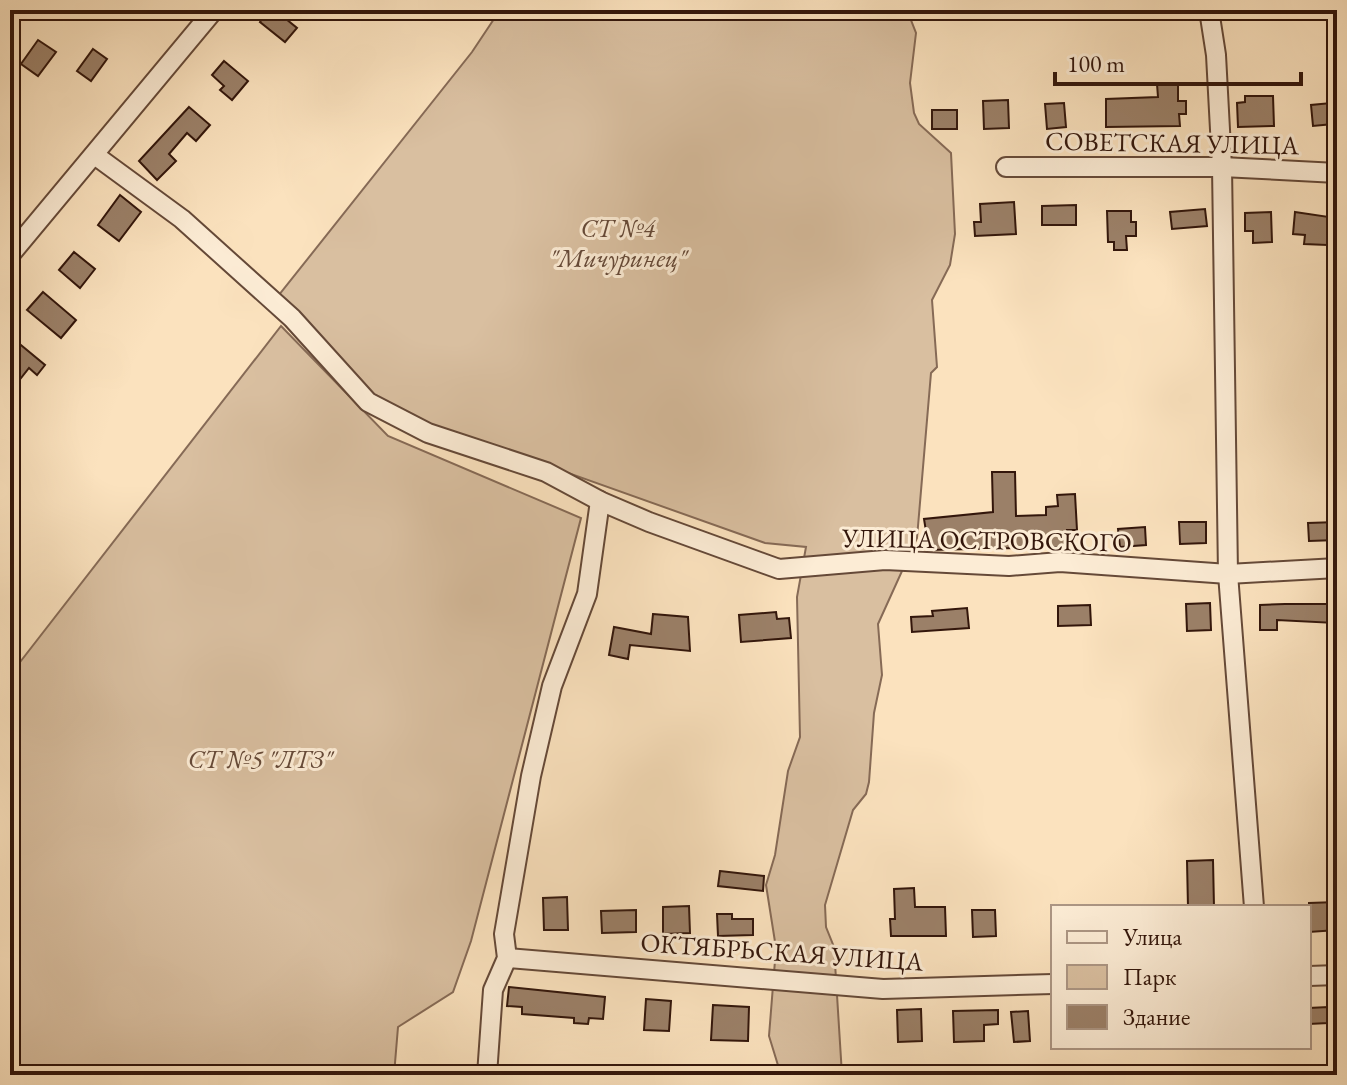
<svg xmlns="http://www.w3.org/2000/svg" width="1347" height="1085" font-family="'EB Garamond',serif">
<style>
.green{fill:#d9bfa0;stroke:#866a56;stroke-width:2}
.building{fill:#9b8068;stroke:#33160b;stroke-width:2}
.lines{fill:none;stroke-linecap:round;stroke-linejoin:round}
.street-casing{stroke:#654938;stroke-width:22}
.street{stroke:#fcecd5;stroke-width:18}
.labels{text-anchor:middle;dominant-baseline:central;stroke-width:6;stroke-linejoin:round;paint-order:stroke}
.street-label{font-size:26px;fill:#33160b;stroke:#fcecd5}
.park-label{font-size:26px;font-style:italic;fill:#654938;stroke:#fcecd5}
</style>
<rect width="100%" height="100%" fill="#fbe2be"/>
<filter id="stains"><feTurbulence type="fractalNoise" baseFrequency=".0025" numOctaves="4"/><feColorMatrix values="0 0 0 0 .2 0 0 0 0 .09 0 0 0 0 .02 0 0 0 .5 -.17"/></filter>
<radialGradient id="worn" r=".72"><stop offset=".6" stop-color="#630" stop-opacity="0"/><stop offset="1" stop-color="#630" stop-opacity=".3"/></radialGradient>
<!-- green -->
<g class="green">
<polygon points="500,10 907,10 916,33 910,83 914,113 919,124 951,153 955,234 950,265 932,300 937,367 931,373 917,538 878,624 882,675 874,713 869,782 866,794 853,810 825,905 826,927 834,947 842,1075 781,1075 769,1036 776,948 766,885 775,855 788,771 800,737 797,597 806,547 765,543 380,406 275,300 472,52"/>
<polygon points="281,326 388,436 581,518 471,941 453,992 398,1027 394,1075 10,1075 10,675"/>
</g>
<!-- building -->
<g class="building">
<polygon points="269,10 275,10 297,28 285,42 260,22"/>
<polygon points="38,40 56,52 38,76 21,64"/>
<polygon points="93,49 107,59 91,81 77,71"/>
<polygon points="224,61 248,81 232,100 220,90 224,86 212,75"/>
<polygon points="1157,84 1178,84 1178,101 1186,101 1186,114 1179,114 1180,126 1106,127 1106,99 1158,97"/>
<polygon points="1245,96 1273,96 1274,126 1238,127 1237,103 1245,102"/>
<polygon points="1008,100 1009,128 984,129 983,101"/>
<polygon points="1064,103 1066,127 1047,129 1045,104"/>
<polygon points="1331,103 1333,124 1313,126 1311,105"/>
<polygon points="189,107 210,125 196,141 187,133 169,154 176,161 157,180 139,161"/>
<rect x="932" y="110" width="25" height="19"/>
<polygon points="120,195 141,212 119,241 98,225"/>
<polygon points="1014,202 1016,234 975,236 974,222 981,222 980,204"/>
<polygon points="1076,205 1076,225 1042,225 1042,206"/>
<polygon points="1205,209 1207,226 1172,229 1170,212"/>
<polygon points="1107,211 1131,211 1131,222 1136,222 1136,236 1126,236 1127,250 1114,250 1114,242 1108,242"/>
<polygon points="1271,212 1272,242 1253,243 1253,231 1245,231 1245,213"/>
<polygon points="1295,212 1329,217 1327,245 1304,244 1305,235 1293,234"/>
<polygon points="74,252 95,269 80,288 59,270"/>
<polygon points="43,292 76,320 61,338 27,310"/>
<polygon points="10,336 45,365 37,375 29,368 10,392"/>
<polygon points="992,472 1015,472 1016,516 1046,515 1046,507 1058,506 1057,495 1075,494 1077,530 1067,530 1068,547 929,550 924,519 993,512"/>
<polygon points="1179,522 1206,522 1206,543 1180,544"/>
<polygon points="1337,522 1337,540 1309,541 1308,523"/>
<polygon points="1145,527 1146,545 1120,547 1118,529"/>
<polygon points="1210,603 1211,630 1187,631 1186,604"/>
<polygon points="1285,604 1334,604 1335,623 1277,620 1277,630 1260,630 1260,605"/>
<polygon points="1090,605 1091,625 1058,626 1058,606"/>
<polygon points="967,608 969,628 912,632 911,617 933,616 932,611"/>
<polygon points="776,612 777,619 789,618 791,638 741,642 739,615"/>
<polygon points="653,614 688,617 690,651 630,645 628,659 609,655 614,627 651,634"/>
<polygon points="1213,860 1214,907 1188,907 1187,861"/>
<polygon points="720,871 764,876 763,891 718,886"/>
<polygon points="914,888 915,907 945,907 946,936 891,936 890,919 895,919 894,889"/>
<polygon points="567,897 568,930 544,930 543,898"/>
<polygon points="1337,902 1337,930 1309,932 1309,903"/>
<polygon points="689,906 690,933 663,934 663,907"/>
<polygon points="636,910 636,932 602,933 601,911"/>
<polygon points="972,910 995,910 996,936 973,937"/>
<polygon points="717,914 732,914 732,919 753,919 753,935 718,936"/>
<polygon points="509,987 605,997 603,1019 589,1018 588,1024 574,1023 574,1018 522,1014 522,1007 507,1006"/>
<polygon points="646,999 671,1001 669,1031 644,1030"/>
<polygon points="713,1005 749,1007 748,1041 711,1040"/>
<polygon points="1328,1007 1328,1023 1309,1024 1309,1008"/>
<polygon points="921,1009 922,1041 898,1042 897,1010"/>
<polygon points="998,1010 998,1024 984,1025 984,1041 954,1042 953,1011"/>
<polygon points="1028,1011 1030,1041 1014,1042 1011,1012"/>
</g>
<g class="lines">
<!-- street casing -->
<g class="street-casing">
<g id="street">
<polyline points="1209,10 1216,55 1222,167 1228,574 1254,907"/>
<polyline points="96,156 182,219 292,318 368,402 428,433 546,472 600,501 649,522 779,569 885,560 1009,566 1060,562 1228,574 1337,568"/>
<polyline points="1006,167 1222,167 1337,173"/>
<polyline points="10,255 214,10"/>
<polyline points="507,958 883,989 1053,984"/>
<polyline points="1309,976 1337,975"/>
<polyline points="487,1075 493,990 507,958 504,934 531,776 552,686 587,594 600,501"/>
</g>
</g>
<!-- street -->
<use href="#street" class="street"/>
</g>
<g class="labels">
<!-- street labels -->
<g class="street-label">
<text transform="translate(1172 143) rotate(1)">СОВЕТСКАЯ УЛИЦА</text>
<text transform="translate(987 540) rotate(1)">УЛИЦА ОСТРОВСКОГО</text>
<text transform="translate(782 952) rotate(4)">ОКТЯБРЬСКАЯ УЛИЦА</text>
</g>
<!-- park labels -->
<g class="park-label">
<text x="618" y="228">СТ №4<tspan x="618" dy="30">"Мичуринец"</tspan></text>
<text x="260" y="759">СТ №5 "ЛТЗ"</text>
</g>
</g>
<!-- margin -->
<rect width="1347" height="1085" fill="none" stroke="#fbe2be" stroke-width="40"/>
<rect x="12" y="12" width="1323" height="1061" fill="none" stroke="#33160b" stroke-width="4"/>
<rect x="20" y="20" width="1307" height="1045" fill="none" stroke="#33160b" stroke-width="2"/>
<!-- legend -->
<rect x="1051" y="905" width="260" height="144" fill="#fcecd5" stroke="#ac9684" stroke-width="2"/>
<rect x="1067" y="931" width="40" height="12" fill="#fcecd5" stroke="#ac9684" stroke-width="2"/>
<text x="1123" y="945" font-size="24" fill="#33160b">Улица</text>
<rect x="1067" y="965" width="40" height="24" fill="#d9bfa0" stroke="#ac9684" stroke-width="2"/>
<text x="1123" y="985" font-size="24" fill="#33160b">Парк</text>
<rect x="1067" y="1005" width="40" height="24" fill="#9b8068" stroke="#ac9684" stroke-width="2"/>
<text x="1123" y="1025" font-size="24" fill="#33160b">Здание</text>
<!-- scale -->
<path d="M1055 72v12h246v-12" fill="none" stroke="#33160b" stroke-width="4"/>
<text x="1067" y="72" font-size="24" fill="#33160b" stroke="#fcecd5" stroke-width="6" paint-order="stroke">100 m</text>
<rect width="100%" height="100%" filter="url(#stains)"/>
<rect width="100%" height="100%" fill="url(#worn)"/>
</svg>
